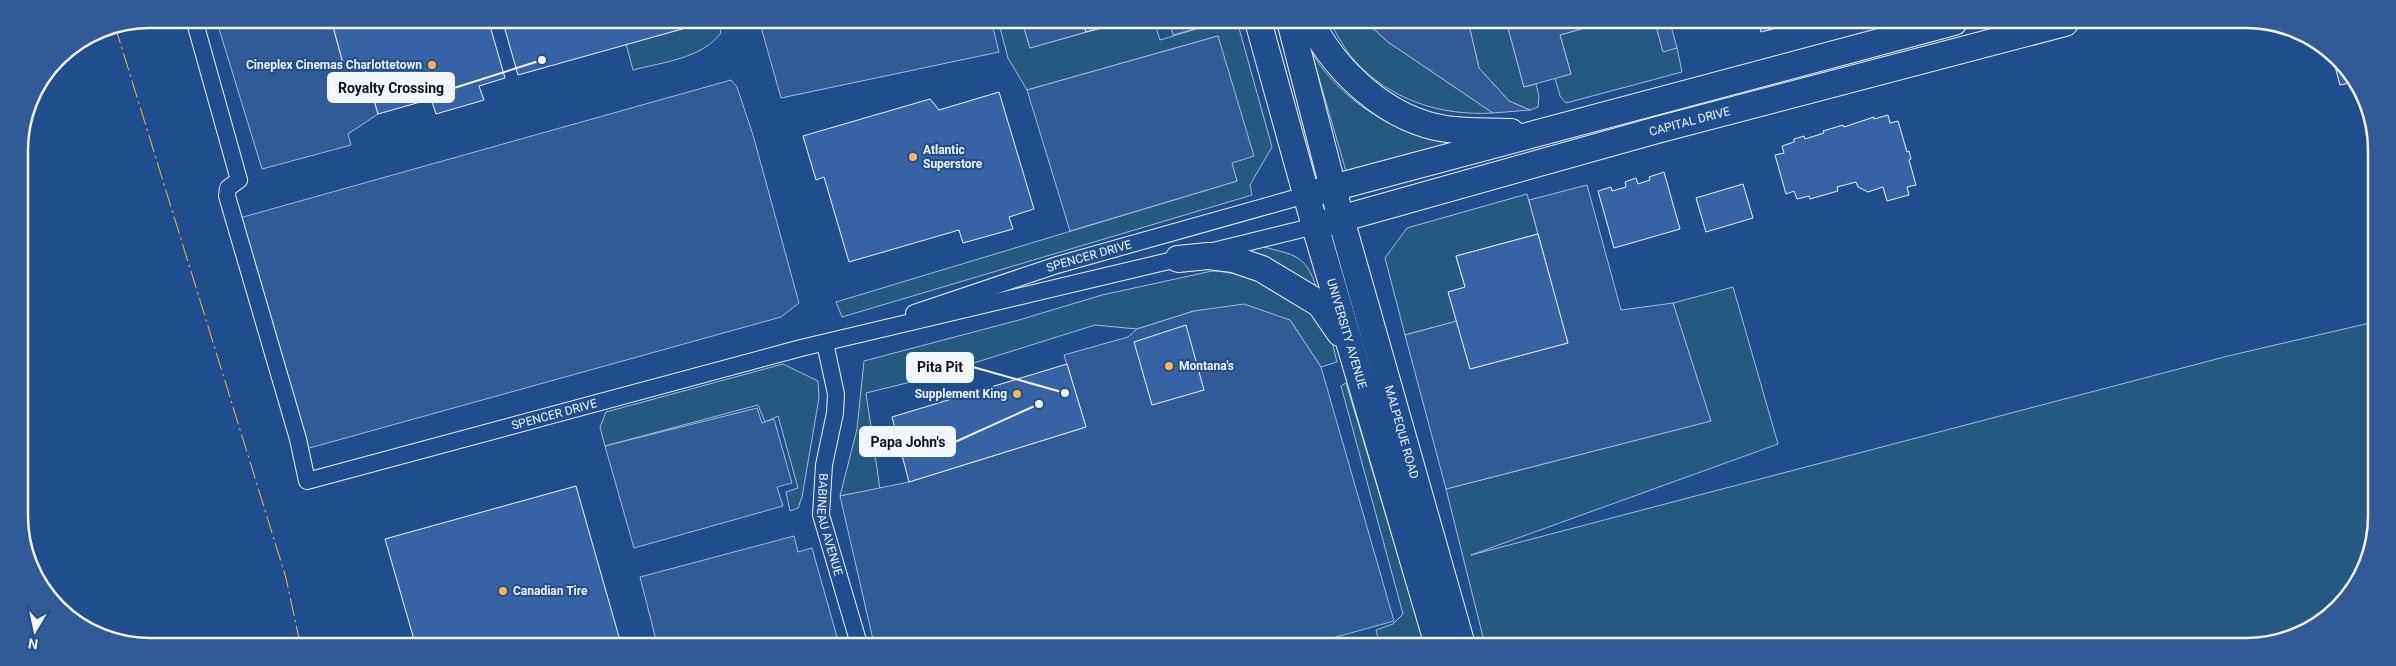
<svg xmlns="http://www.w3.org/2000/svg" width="2396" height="666" font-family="Roboto,sans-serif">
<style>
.green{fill:#245a82;stroke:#a8bbd7}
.parking{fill:#305b95;stroke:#a8bbd7}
.building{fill:#3563a3;stroke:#f2f6ff}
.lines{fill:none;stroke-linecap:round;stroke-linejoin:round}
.minor-casing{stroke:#f2f6ff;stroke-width:18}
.primary-casing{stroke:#f2f6ff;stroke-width:28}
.minor{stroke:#1f4e8c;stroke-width:16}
.primary{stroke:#1f4e8c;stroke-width:26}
.power{stroke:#ffb74d;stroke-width:1;stroke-dasharray:18 4 2.5 4;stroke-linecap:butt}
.poi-dot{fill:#ffb74d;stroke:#1f4e8c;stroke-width:2}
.labels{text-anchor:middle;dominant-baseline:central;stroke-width:4;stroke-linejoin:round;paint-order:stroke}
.poi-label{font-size:12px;font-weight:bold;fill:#f2f6ff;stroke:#1f4e8c;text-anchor:start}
.street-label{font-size:12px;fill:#f2f6ff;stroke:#1f4e8c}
.rim{fill:none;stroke:#f2f6ff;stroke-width:2.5}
.leader{fill:none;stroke:#f2f6ff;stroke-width:2}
.callout-dot{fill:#f2f6ff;stroke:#1f4e8c;stroke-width:2}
.callout{fill:#f2f6ff;stroke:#f2f6ff;stroke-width:2}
.callout-label{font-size:14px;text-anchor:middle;font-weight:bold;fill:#111}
</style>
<rect width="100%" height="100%" fill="#1f4e8c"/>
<!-- green -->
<g class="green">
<path d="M706,20H718L721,33C701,59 663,62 633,70L626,44L706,22Z"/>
<polygon points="998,20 1022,21 1030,48 1126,21 1154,21 1160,40 1223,21 1237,21 1272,147 1250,185 1252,195 842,317 836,302 1237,181 1231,163 1218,36 1027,90 1008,58"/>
<path d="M1329,21H1365L1388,42L1493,113C1440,116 1390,100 1354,60C1344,49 1337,34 1329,21Z"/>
<polygon points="1468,21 1522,22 1522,24 1508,28 1524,87 1536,84 1539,96 1538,107 1530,110 1509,101 1479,68"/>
<polygon points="1606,22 1655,22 1663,51 1677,48 1682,72 1566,103 1560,96 1555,78 1571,74 1560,35"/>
<path d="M1311,51C1330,86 1373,120 1411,132C1426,137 1441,139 1456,143L1346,171Z"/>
<polygon points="1527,194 1538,234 1456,256 1465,287 1457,321 1405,335 1385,258 1407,228"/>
<path d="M1264,247C1293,255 1306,254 1316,287L1233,254Z"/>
<path d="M1212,271C1247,271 1302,299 1325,326C1332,334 1334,352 1337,362L1321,367L1290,320L1194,311L1137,329L1095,325L923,379L866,393L880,489L840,496L857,429L864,361L1019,320L1102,295Z"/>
<polygon points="1733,287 1778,444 1471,555 2228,356 2374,322 2373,550 2355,589 2326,620 2255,647 1485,645 1446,489 1710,421 1673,303"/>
<polygon points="783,364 818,381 819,398 802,497 798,508 790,511 786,492 798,488 778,416 765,422 758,405 605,446 600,427 606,412"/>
<polygon points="1346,383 1425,645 1380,645 1376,630 1393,624 1403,614 1341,386"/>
</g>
<!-- parking -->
<g class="parking">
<polygon points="216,19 331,19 344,67 363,62 378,114 348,134 351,145 262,169"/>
<polygon points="759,20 991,20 999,52 781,98"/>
<polygon points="1022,21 1082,21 1086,32 1030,48"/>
<polygon points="1169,21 1223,21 1173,35"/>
<polygon points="1365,21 1468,21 1479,68 1509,101 1530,110 1493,113 1388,42"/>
<polygon points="1530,22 1606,22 1560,35 1571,74 1524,87 1508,28"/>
<polygon points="1655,22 1670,22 1677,48 1663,52"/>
<polygon points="1218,36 1254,156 1232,163 1237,181 1070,231 1027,90"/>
<polygon points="731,80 737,87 753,135 799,303 781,317 295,452 229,221"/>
<polygon points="1587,185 1621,310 1673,303 1711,421 1446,489 1405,335 1457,321 1470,369 1567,343 1529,200"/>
<polygon points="1244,304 1290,320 1321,367 1394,621 1307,645 874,644 840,496 909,482 1086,427 1064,355 1128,337 1137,329 1194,311"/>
<polygon points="757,408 762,423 774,419 792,483 777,487 783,506 634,548 605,446"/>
<polygon points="794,536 798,552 812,548 839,644 657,644 640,577"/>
</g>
<!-- building -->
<g class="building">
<polygon points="331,19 488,19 505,78 479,86 484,100 436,114 431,99 378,114 363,62 344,67"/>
<polygon points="502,19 706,20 707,22 518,75"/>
<polygon points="1082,21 1126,21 1086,32"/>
<polygon points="1758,22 1771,22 1773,29 1761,32"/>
<polygon points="2332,55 2345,63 2354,82 2340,85"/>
<polygon points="999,92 1034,209 1009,217 1013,229 963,243 959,230 849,262 824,177 816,180 803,136 930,99 939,110"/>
<polygon points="1888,115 1890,123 1898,121 1907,152 1909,151 1911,159 1909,160 1916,185 1907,187 1909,195 1887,201 1883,187 1868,192 1858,187 1856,182 1837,187 1838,191 1810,199 1809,196 1797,199 1794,191 1786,194 1775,155 1784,153 1782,146 1794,142 1794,139 1804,136 1805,139 1824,133 1823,131 1843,125 1844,127 1874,117 1874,119"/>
<polygon points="1664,172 1680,229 1614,248 1598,191 1611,187 1612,191 1626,187 1625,182 1636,178 1638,184 1650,180 1649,177"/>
<polygon points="1743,184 1753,218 1706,232 1696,198"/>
<polygon points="1538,234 1568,343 1470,369 1448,292 1465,287 1456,256"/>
<polygon points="1186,325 1204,390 1152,405 1134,342"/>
<polygon points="1067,364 1086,427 909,482 892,417"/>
<polygon points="576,486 621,644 415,643 385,539"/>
<polygon points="1374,640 1376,645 1352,645"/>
</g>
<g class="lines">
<!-- minor casing -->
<g class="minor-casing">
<g id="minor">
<path id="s1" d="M194,19L239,180L228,188L227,196L298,439L307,481L801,348L1186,257"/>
<polyline points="1213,251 1315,226"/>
<path id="s2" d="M914,313L1057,265L1306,195"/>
<path id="s3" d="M825,343L836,394L835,413L824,465L821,515L859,644"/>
</g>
</g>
<!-- primary casing -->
<g class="primary-casing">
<g id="primary">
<path id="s4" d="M1258,21L1315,226L1438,645"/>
<path id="s5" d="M1290,21L1341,219L1462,645"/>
<path d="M1310,21C1336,72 1387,120 1446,129C1468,132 1490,131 1511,132"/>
<polyline points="1306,195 1954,22"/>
<path id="s6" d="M1315,226L1657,130L2065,23"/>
<polyline points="1178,259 1208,256 1233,259 1262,269 1320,304 1340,333"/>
</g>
</g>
<!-- minor -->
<use href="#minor" class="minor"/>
<!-- primary -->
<use href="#primary" class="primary"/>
<!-- power -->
<polyline class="power" points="115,26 286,578 300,643"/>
</g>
<!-- markers -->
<g class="poi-dot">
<circle cx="432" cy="65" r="5"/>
<circle cx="913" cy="157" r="5"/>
<circle cx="1169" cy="366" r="5"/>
<circle cx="1017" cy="394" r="5"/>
<circle cx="503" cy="591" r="5"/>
</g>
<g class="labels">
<!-- poi labels -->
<g class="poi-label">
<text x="422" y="65" text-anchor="end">Cineplex Cinemas Charlottetown</text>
<text x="923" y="150">Atlantic<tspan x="923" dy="14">Superstore</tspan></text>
<text x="1179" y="366">Montana's</text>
<text x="1007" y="394" text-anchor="end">Supplement King</text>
<text x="513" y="591">Canadian Tire</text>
</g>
<!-- street labels -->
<g class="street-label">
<text stroke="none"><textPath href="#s6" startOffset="389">CAPITAL DRIVE</textPath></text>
<text stroke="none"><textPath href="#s2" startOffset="184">SPENCER DRIVE</textPath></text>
<text stroke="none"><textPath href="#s4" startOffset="325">UNIVERSITY AVENUE</textPath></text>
<text stroke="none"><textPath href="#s1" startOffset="741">SPENCER DRIVE</textPath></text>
<text stroke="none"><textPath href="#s5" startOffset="426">MALPEQUE ROAD</textPath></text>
<text stroke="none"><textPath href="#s3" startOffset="185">BABINEAU AVENUE</textPath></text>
</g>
</g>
<!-- crop -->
<path d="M0 0H2396V666H0ZM150 28H2246A122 122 0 0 1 2368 150V516A122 122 0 0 1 2246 638H150A122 122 0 0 1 28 516V150A122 122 0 0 1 150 28Z" fill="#305b95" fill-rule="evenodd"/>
<path class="rim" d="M150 28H2246A122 122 0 0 1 2368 150V516A122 122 0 0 1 2246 638H150A122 122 0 0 1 28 516V150A122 122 0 0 1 150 28Z"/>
<!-- callouts -->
<path class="leader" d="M542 60L454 88M1065 393L973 367M1039 404L955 442"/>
<g class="callout-dot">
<circle cx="542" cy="60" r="5"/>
<circle cx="1065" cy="393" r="5"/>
<circle cx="1039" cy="404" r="5"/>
</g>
<g class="callout">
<rect x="328" y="73" width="126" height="29" rx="5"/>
<rect x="907" y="353" width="66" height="29" rx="5"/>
<rect x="860" y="427" width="95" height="29" rx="5"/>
</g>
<g class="callout-label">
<text x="391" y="93">Royalty Crossing</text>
<text x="940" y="372">Pita Pit</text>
<text x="908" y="447">Papa John's</text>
</g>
<!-- north arrow -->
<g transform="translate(35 631) rotate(189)" stroke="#1f4e8c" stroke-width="4" paint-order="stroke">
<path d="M0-4L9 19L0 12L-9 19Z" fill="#f2f6ff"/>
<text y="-8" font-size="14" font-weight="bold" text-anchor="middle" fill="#f2f6ff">N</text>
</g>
</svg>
